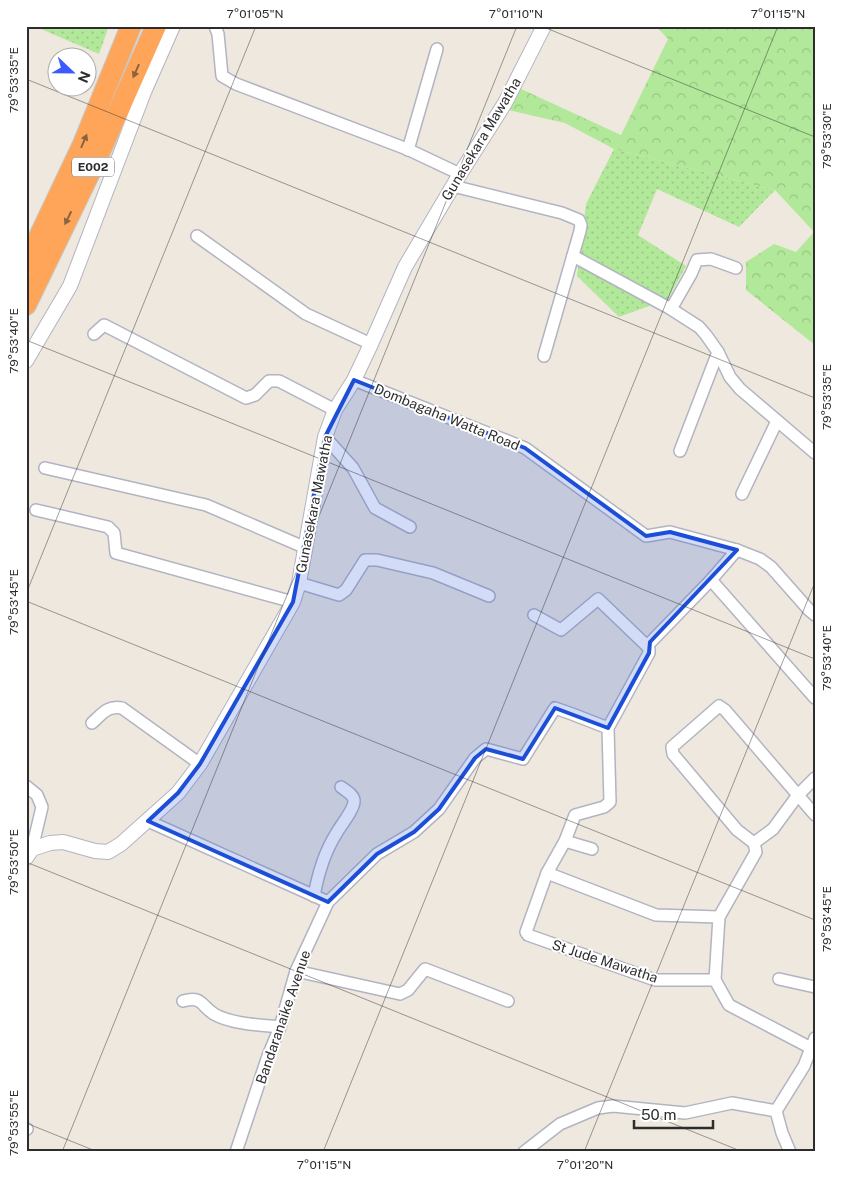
<svg xmlns="http://www.w3.org/2000/svg" width="841" height="1178" font-family="'Public Sans',sans-serif">
<style>
.grass{fill:url(#grass-dots)}
.forest{fill:url(#forest-crowns)}
.lines{fill:none;stroke-linecap:round;stroke-linejoin:round}
.minor-casing{stroke:#b2b4c1;stroke-width:14}
.tertiary-casing{stroke:#b2b4c1;stroke-width:16}
.motorway-casing{stroke:#c8c8c8;stroke-width:22}
.minor{stroke:#fff;stroke-width:11}
.tertiary{stroke:#fff;stroke-width:14}
.motorway{stroke:#ffa559;stroke-width:20}
.oneway{fill:#8c6341}
.marked{fill:#1d4ed8;fill-opacity:0.2;stroke:#1d4ed8;stroke-width:4;stroke-linejoin:round}
.ticks{fill:none;stroke:#2d2d2d;stroke-width:1;stroke-opacity:0.45}
.labels{text-anchor:middle;dominant-baseline:central;stroke-width:4;stroke-linejoin:round;paint-order:stroke}
.shield{fill:#fff;stroke:#6c6c6c;stroke-width:1}
.shield-label{font-size:12px;font-weight:bold;fill:#2d2d2d}
.street-label{font-size:14px;fill:#2d2d2d;stroke:#fff}
.neatline{fill:none;stroke:#2d2d2d;stroke-width:2}
.ticks-label{font-size:12px;text-anchor:middle;fill:#2d2d2d}
</style>
<defs>
<pattern id="grass-dots" width="8" height="8" patternUnits="userSpaceOnUse" patternTransform="scale(1.25)"><rect width="8" height="8" fill="#b2e899"/><path d="M2 2h.1M6 6h.1" fill="none" stroke="#99c784" stroke-width="1.8" stroke-linecap="round"/></pattern>
<pattern id="forest-crowns" width="20" height="18" patternUnits="userSpaceOnUse" patternTransform="scale(1.25)"><rect width="20" height="18" fill="#b2e899"/><path d="M2 6a3 3 0 1 1 6 0M12 15a3 3 0 1 1 6 0" fill="none" stroke="#99c784"/></pattern>
</defs>
<rect width="100%" height="100%" fill="#efe8de"/>
<!-- grass -->
<g class="grass">
<polygon points="34,26 109,26 99,54"/>
<polygon points="614,149 775,190 739,227 657,189 638,235 686,266 668,299 619,317 577,276 586,204"/>
</g>
<!-- forest -->
<polygon class="forest" points="656,26 815,26 815,345 746,290 746,262 774,244 796,252 814,232 775,190 614,149 565,123 508,110 519,88 621,135 668,39"/>
<g class="lines">
<!-- minor casing -->
<g class="minor-casing">
<g id="minor">
<polyline points="215,26 218,34 222,76 236,84 407,149 460,174"/>
<polyline points="408,150 437,49"/>
<polyline points="453,186 562,213 579,220 581,225 580,231 544,356"/>
<polyline points="197,236 306,314 371,344"/>
<polyline points="573,256 671,309 699,327 706,335 718,352 730,377 740,389 815,453"/>
<polyline points="671,309 691,274 697,260 711,259 736,268"/>
<polyline points="94,334 104,325 246,398 255,395 269,381 279,381 335,410"/>
<polyline points="354,380 525,448 646,536 670,532 737,550 760,559 771,567 809,610 815,615"/>
<polyline points="325,437 353,468 375,508 410,527"/>
<polyline points="680,451 718,352"/>
<polyline points="45,468 206,505 306,548"/>
<polyline points="742,494 777,421"/>
<polyline points="36,510 108,527 114,533 116,553 293,602"/>
<polyline points="711,580 815,698"/>
<polyline points="299,583 339,595 346,590 365,560 377,560 433,573 489,596"/>
<polyline points="534,615 561,630 598,599 647,646 649,649 649,653 608,728 610,802 604,807 575,815 565,841 547,873 526,932 528,935 655,980 715,980"/>
<polyline points="647,646 711,580 737,550"/>
<path d="M92,723C102,714 108,705 122,708L200,764"/>
<polyline points="26,786 37,795 42,807 32,849"/>
<polyline points="148,821 328,902 296,971 280,1027 268,1056 236,1152"/>
<polyline points="565,841 592,849"/>
<polyline points="754,843 773,829 798,795 815,778"/>
<polyline points="547,873 656,915 719,917"/>
<path d="M314,896C318,874 324,853 336,834C340,826 355,809 354,800C353,794 346,791 341,787"/>
<polyline points="328,902 377,854 414,832 439,809 475,758 486,749 523,759 555,708 572,714 608,728"/>
<polyline points="296,971 400,994 408,990 425,969 508,1001"/>
<polyline points="779,979 815,987"/>
<path d="M183,1001C203,996 200,1005 214,1014C231,1024 261,1025 280,1027"/>
<polyline points="811,1048 729,1005 715,980 719,917 756,852 754,843 737,830 673,754 672,747 719,706 725,710 815,815"/>
<polyline points="26,1129 27,1129"/>
<polyline points="524,1152 560,1124 598,1108 613,1106 685,1113 732,1103 776,1111"/>
<polyline points="790,1152 782,1133 776,1111 804,1066 815,1038"/>
</g>
</g>
<!-- tertiary casing -->
<g class="tertiary-casing">
<g id="tertiary">
<polyline points="26,361 70,286 144,92 173,26"/>
<polyline points="26,858 32,849 50,843 63,842 95,851 108,852 121,844 178,793 200,764 293,602 299,583 325,437 335,410 354,380 371,344 405,267 460,174 505,103 544,26"/>
</g>
</g>
<!-- motorway casing -->
<g class="motorway-casing">
<g id="motorway">
<polyline points="26,264 83,144 131,26"/>
<polyline points="26,305 100,152 156,26"/>
</g>
</g>
<!-- minor -->
<use href="#minor" class="minor"/>
<!-- tertiary -->
<use href="#tertiary" class="tertiary"/>
<!-- motorway -->
<use href="#motorway" class="motorway"/>
</g>
<!-- one-way arrows -->
<defs><path id="oneway-solid" d="M-6-.8H1V-3.2L6.5 0L1 3.2V.8H-6Z" transform="scale(1.25)"/></defs>
<g class="oneway">
<use href="#oneway-solid" transform="translate(136 71) rotate(114)"/>
<use href="#oneway-solid" transform="translate(84 141) rotate(-67)"/>
<use href="#oneway-solid" transform="translate(68 218) rotate(116)"/>
</g>
<!-- marked area -->
<path class="marked" d="M354,380L525,448L646,536L670,532L737,550L650,642L649,653L608,728L555,708L523,759L486,749L475,758L439,809L414,832L377,854L328,902L148,821L178,793L200,764L293,602L325,437Z"/>
<!-- ticks -->
<path class="ticks" d="M541,26L815,137M26,79L815,398M26,340L815,659M26,594L256,26M26,601L815,920M26,862L743,1152M26,1123L98,1152M62,1152L517,26M323,1152L778,26M584,1152L815,582"/>
<g class="labels">
<!-- shield labels -->
<rect class="shield" x="72" y="157.5" width="42" height="19" rx="4"/>
<g class="shield-label">
<text x="93" y="167">E002</text>
</g>
<!-- street labels -->
<g class="street-label">
<text transform="translate(481 139) rotate(-59)">Gunasekara Mawatha</text>
<text transform="translate(447 417) rotate(22)">Dombagaha Watta Road</text>
<text transform="translate(314 504) rotate(-79)">Gunasekara Mawatha</text>
<text transform="translate(605 961) rotate(18)">St Jude Mawatha</text>
<text transform="translate(283 1017) rotate(-71)">Bandaranaike Avenue</text>
</g>
</g>
<!-- border -->
<rect width="841" height="1178" fill="none" stroke="#ffffff" stroke-width="55"/>
<!-- north arrow -->
<g transform="translate(72 72) rotate(112)"><circle r="24" fill="#ffffff" stroke="#ababab"/>
<path d="M0-4L9 19L0 12L-9 19Z" fill="#3b5bff"/>
<text y="-8" font-size="14" font-weight="bold" text-anchor="middle" fill="#2d2d2d">N</text>
</g>
<!-- scale -->
<path d="M634 1120v8h79v-8" fill="none" stroke="#2d2d2d" stroke-width="2.5"/>
<text x="641" y="1120" font-size="15" fill="#2d2d2d" stroke="#ffffff" stroke-width="4" paint-order="stroke">50 m</text>
<rect x="28" y="28" width="786" height="1122" class="neatline"/>
<g class="ticks-label">
<text x="255" y="18">7°01'05"N</text>
<text x="516" y="18">7°01'10"N</text>
<text x="778" y="18">7°01'15"N</text>
<text transform="translate(14 80) rotate(-90)" y="4">79°53'35"E</text>
<text transform="translate(827 136) rotate(-90)" y="4">79°53'30"E</text>
<text transform="translate(14 341) rotate(-90)" y="4">79°53'40"E</text>
<text transform="translate(827 397) rotate(-90)" y="4">79°53'35"E</text>
<text transform="translate(14 602) rotate(-90)" y="4">79°53'45"E</text>
<text transform="translate(827 658) rotate(-90)" y="4">79°53'40"E</text>
<text transform="translate(14 862) rotate(-90)" y="4">79°53'50"E</text>
<text transform="translate(827 919) rotate(-90)" y="4">79°53'45"E</text>
<text transform="translate(14 1123) rotate(-90)" y="4">79°53'55"E</text>
<text x="324" y="1169">7°01'15"N</text>
<text x="585" y="1169">7°01'20"N</text>
</g>
</svg>
